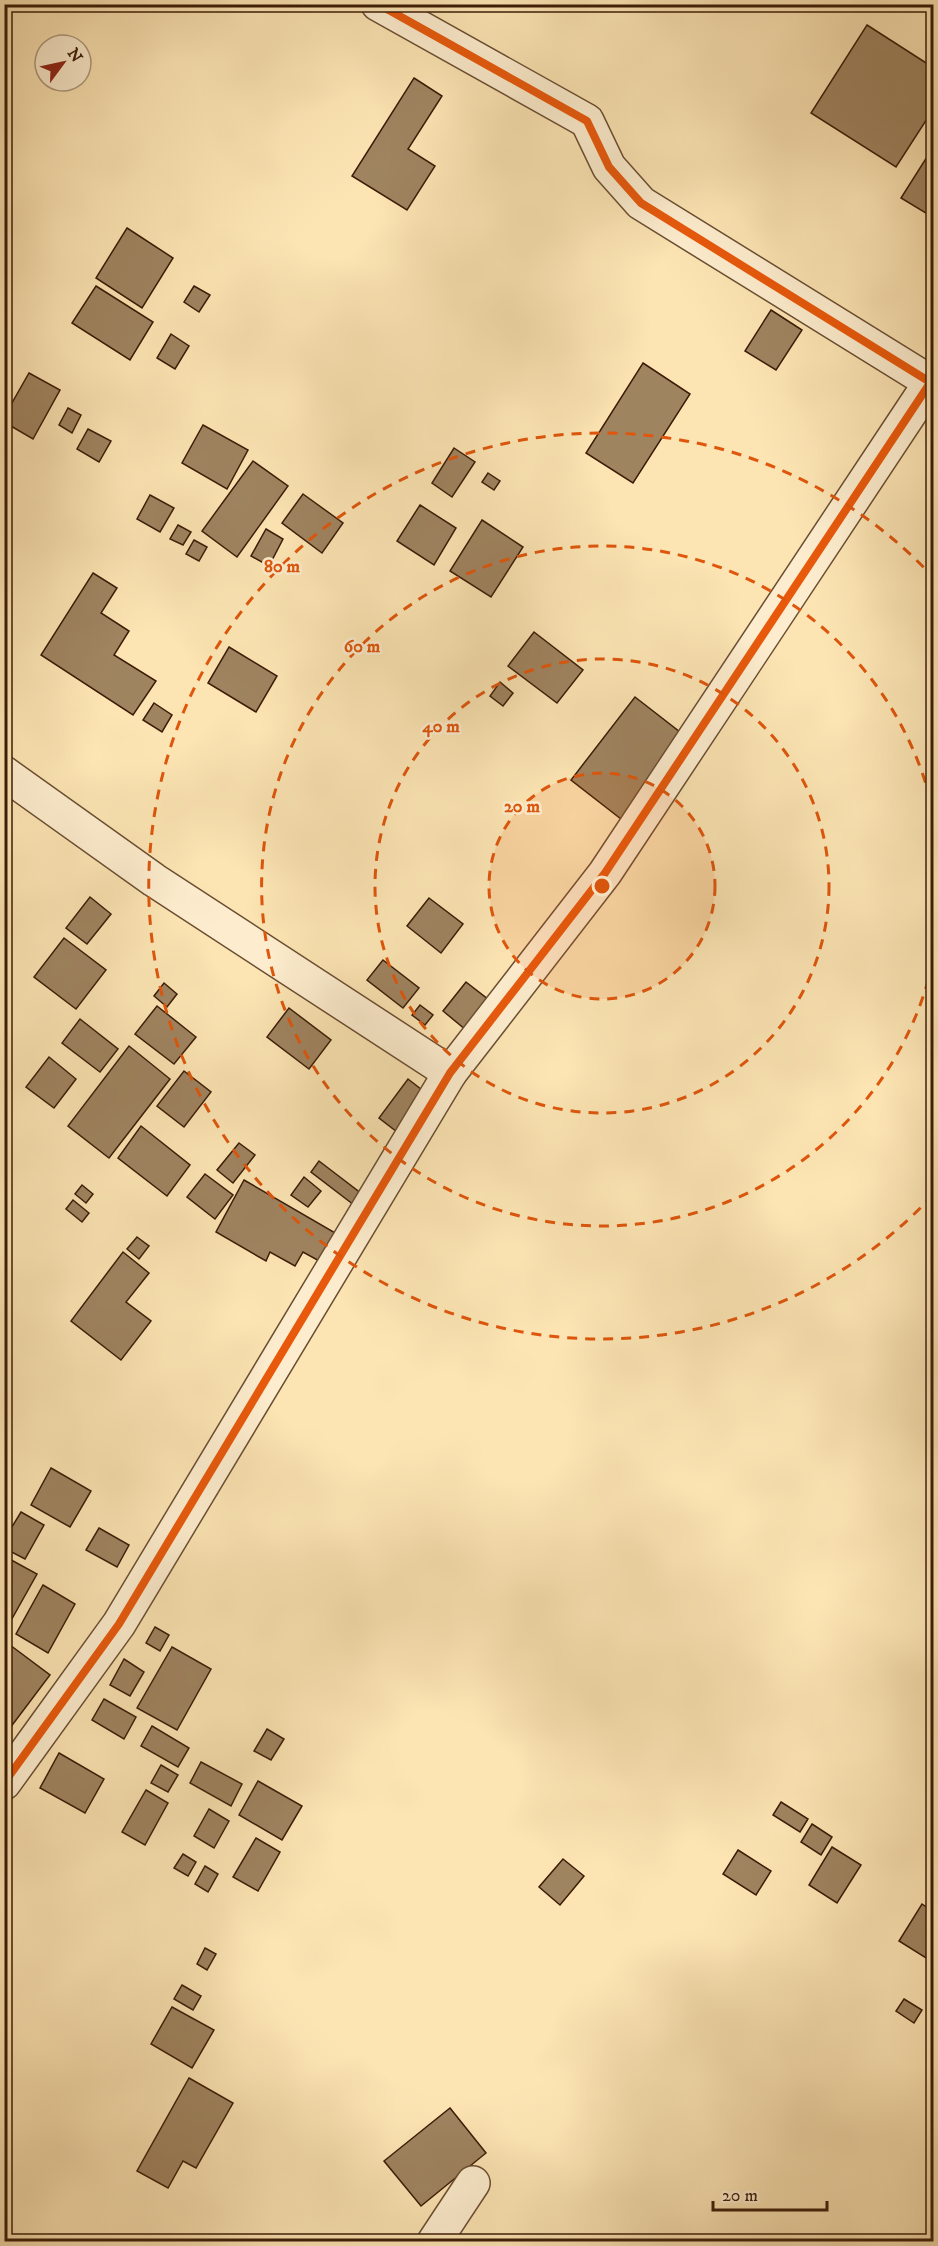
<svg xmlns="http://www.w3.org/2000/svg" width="938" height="2246" font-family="'IM FELL DW Pica',serif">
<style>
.building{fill:#9f8460;stroke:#3b1c07;stroke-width:1.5}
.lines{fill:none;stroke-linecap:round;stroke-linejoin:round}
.street-casing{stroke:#6b4e32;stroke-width:36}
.street{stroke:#fdedce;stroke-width:33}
.cycleway-casing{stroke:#fdedce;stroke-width:11}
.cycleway{stroke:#e8590c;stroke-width:8}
.ring{fill:none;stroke:#df560c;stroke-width:3;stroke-dasharray:10 8}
.centre{fill:#df560c;stroke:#fdedce;stroke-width:3}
.ring-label{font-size:18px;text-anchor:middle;font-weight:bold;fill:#df560c;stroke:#fdedce;stroke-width:5;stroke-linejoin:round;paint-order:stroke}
</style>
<rect width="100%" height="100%" fill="#fce4b3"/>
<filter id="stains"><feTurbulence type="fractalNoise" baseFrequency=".00333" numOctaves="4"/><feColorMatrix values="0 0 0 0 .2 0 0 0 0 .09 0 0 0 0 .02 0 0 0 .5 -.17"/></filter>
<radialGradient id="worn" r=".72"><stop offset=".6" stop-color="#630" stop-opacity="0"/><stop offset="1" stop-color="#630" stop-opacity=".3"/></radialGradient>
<!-- building -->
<g class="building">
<polygon points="867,25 934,68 934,108 896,167 811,113"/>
<polygon points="414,78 442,96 408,149 435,166 407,210 352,176"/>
<polygon points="932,149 934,150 934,218 901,198"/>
<polygon points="127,228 173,258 142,308 96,278"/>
<polygon points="96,286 153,322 130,360 72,323"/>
<polygon points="194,286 210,295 199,312 184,302"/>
<polygon points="771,310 802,330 776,370 745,351"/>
<polygon points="171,334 189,346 175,369 157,358"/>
<polygon points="643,363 690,394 633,483 586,453"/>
<polygon points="29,373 60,390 33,439 4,422 4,417"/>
<polygon points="68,408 81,415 72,433 59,425"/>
<polygon points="203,425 248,450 227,489 182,463"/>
<polygon points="88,429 111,441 99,462 77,449"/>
<polygon points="454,448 475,462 452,497 432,483"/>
<polygon points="253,461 288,486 237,557 202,531"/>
<polygon points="488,473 500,481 494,490 482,482"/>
<polygon points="303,494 343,523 322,553 282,523"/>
<polygon points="150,495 174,508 160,532 137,519"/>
<polygon points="420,505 456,528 434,565 397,541"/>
<polygon points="482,520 523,547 491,597 450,571"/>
<polygon points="178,525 191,532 183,545 170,539"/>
<polygon points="266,529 283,539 269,566 251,556"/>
<polygon points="194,540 207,547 199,561 186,554"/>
<polygon points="93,573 117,588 101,613 129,631 114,655 156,681 133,715 41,655"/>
<polygon points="534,632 583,670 557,703 508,666"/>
<polygon points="229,647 277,676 256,712 208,683"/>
<polygon points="500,682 513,693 503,706 490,696"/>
<polygon points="635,697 685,736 621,819 571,780"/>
<polygon points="154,703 172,715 162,732 143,720"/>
<polygon points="90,897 111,914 87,944 66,928"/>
<polygon points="429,898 463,924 441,953 407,926"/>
<polygon points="64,938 106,970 76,1009 34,977"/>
<polygon points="383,960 419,988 403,1008 367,980"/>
<polygon points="466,982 489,1000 466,1030 443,1011"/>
<polygon points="164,983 177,994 167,1007 154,996"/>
<polygon points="420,1005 433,1015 425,1025 412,1015"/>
<polygon points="157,1006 196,1037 174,1064 135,1034"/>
<polygon points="289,1008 331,1040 309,1069 267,1037"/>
<polygon points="80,1019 118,1049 100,1072 62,1043"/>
<polygon points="129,1046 170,1079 109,1158 68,1126"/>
<polygon points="49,1057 76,1079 54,1108 26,1087"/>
<polygon points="184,1071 211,1092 184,1127 157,1106"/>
<polygon points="408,1079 431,1097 401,1135 379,1118"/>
<polygon points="141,1126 190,1165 167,1196 118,1158"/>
<polygon points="239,1143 255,1155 233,1183 217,1170"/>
<polygon points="319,1161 362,1194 354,1205 311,1172"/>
<polygon points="205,1174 233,1195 215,1219 187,1197"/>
<polygon points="304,1177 321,1191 308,1207 291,1195"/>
<polygon points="244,1180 337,1234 321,1262 303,1252 295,1266 270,1252 266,1261 216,1232"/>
<polygon points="82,1185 93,1194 86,1203 75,1194"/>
<polygon points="73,1200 89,1213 82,1222 66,1209"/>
<polygon points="137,1237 149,1246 139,1259 127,1249"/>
<polygon points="123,1252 149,1273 126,1302 151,1321 121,1360 71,1321"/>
<polygon points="51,1468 91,1491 70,1527 31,1505"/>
<polygon points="21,1512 44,1525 25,1559 4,1548 4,1540"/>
<polygon points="99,1528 129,1545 117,1567 86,1550"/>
<polygon points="4,1556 37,1574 9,1624 4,1621"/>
<polygon points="43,1585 75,1604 48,1653 16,1634"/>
<polygon points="155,1627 169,1635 160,1651 146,1643"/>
<polygon points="10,1645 50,1675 4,1736 4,1652"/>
<polygon points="172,1647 211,1669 177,1730 137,1708"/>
<polygon points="124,1659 144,1672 130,1696 110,1685"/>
<polygon points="104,1699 136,1717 124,1739 92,1720"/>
<polygon points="152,1726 189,1748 178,1767 141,1746"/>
<polygon points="267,1729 284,1739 271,1760 254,1751"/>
<polygon points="59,1753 104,1779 85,1813 40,1788"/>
<polygon points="201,1762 242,1784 231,1806 190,1783"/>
<polygon points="161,1765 178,1775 168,1792 151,1783"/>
<polygon points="258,1781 302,1806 282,1840 239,1815"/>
<polygon points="146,1790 168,1803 145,1845 122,1832"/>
<polygon points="781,1802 808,1819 800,1832 773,1815"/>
<polygon points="209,1809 229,1821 214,1848 194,1836"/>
<polygon points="812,1824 832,1837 821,1855 801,1842"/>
<polygon points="256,1838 280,1852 258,1891 233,1877"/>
<polygon points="832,1847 861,1865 837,1903 809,1885"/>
<polygon points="738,1850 771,1871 756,1895 723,1874"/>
<polygon points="183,1854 196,1862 188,1876 174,1868"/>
<polygon points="563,1859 584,1876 560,1905 539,1887"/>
<polygon points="205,1866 218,1874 208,1892 195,1884"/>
<polygon points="922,1904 934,1912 934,1963 899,1941"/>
<polygon points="205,1948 216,1954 207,1970 197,1964"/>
<polygon points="182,1985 201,1996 193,2010 174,1999"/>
<polygon points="904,1999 922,2010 914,2023 896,2011"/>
<polygon points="172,2007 214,2030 192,2068 151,2044"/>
<polygon points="189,2078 233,2103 196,2168 183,2161 168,2188 137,2171"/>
<polygon points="450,2108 486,2153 421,2206 384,2161"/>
</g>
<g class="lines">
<!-- street casing -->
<g class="street-casing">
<g id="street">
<polyline points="378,4 587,121 609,167 641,203 930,382"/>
<polyline points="4,773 154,880 450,1073"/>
<polyline points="4,1783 119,1624 450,1073 605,873 934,377"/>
<polyline points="434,2242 473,2183"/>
</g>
</g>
<!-- street -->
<use href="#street" class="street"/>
<!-- cycleway casing -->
<g class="cycleway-casing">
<g id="cycleway">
<polyline points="378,4 587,121 609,167 641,203 930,382"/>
<polyline points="4,1783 119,1624 450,1073 605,873 934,377"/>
</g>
</g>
<!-- cycleway -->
<use href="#cycleway" class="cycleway"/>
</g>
<!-- distance rings -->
<circle cx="602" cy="886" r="113" fill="#df560c" fill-opacity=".12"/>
<g class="ring">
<circle cx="602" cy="886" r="113"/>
<circle cx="602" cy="886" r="227"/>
<path d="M933 962A340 340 0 1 1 933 810"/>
<path d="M933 1195A453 453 0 1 1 933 577"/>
</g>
<circle cx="602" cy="886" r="9" class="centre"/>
<g class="ring-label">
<text x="282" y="572">80 m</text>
<text x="362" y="652">60 m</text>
<text x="441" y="732">40 m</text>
<text x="522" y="812">20 m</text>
</g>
<!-- margin -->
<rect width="938" height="2246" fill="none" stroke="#fce4b3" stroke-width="24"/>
<rect x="6" y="6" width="926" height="2234" fill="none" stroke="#3b1c07" stroke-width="3"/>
<rect x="12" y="12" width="914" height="2222" fill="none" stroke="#3b1c07" stroke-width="1.5"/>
<!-- north arrow -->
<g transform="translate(63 63) rotate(57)"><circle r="28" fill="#fdedce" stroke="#af997e" stroke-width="1.5"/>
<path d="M0-4.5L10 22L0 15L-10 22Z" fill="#8f2418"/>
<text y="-9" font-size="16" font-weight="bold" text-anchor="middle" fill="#3b1c07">N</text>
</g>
<!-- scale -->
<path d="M713 2201v9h114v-9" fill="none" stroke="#3b1c07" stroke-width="3"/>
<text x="722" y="2201" font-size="18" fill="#3b1c07" stroke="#fdedce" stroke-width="4.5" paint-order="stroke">20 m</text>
<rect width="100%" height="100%" filter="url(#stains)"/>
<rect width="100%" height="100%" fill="url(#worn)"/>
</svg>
